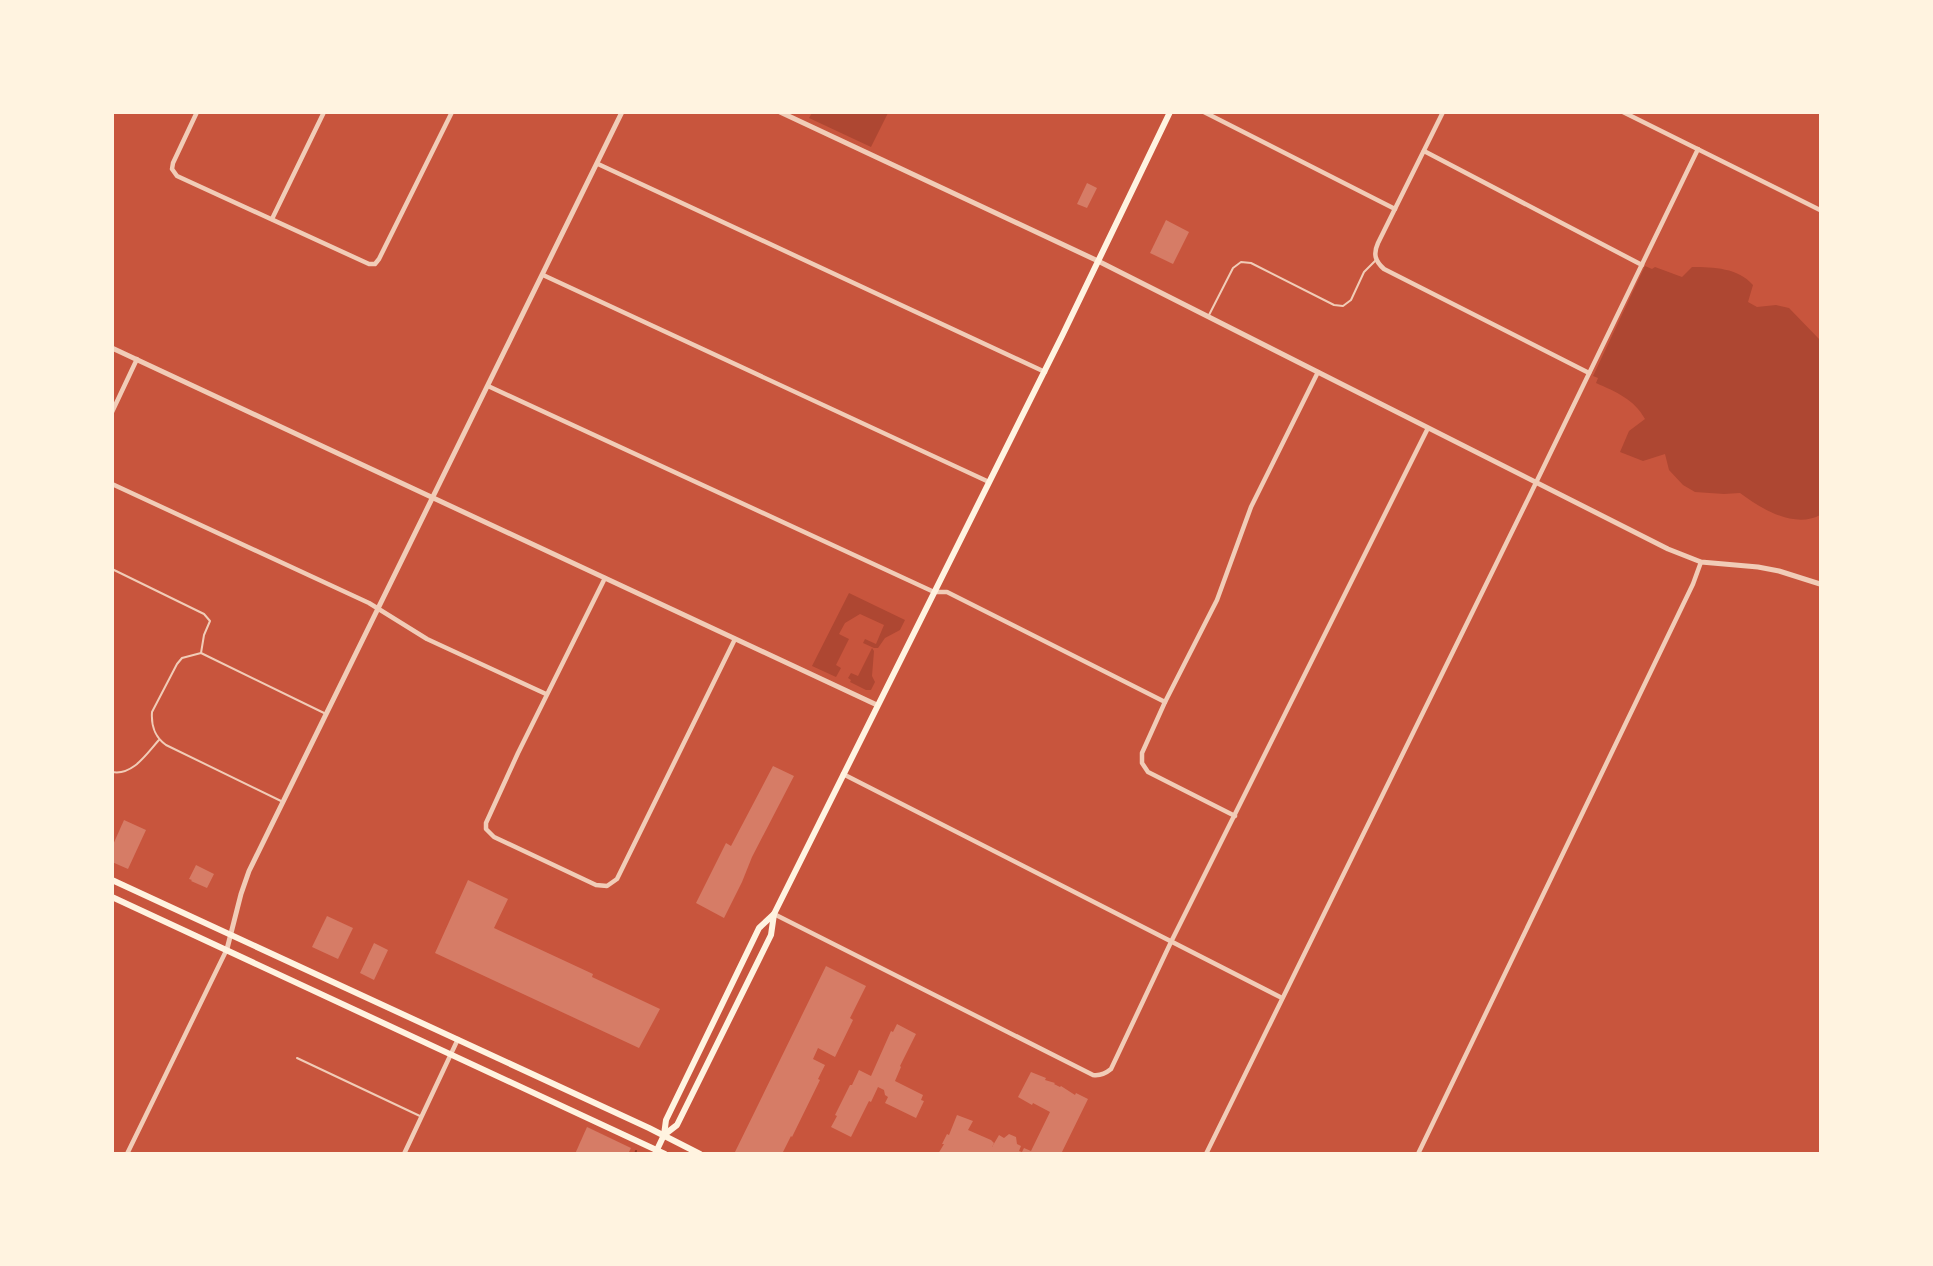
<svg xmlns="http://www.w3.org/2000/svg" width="1933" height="1266" font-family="'Sofia Sans Condensed',sans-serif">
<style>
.green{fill:#ae4732}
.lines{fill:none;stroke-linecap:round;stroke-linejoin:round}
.stream{stroke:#8f3625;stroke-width:2}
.building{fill:#d67c66}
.service{stroke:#f1ccb7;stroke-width:2}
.minor{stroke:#f1ccb7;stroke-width:4.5}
.tertiary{stroke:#f1ccb7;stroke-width:5}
.secondary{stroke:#fff3e0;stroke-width:6}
</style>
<rect width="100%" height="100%" fill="#c8553d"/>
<!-- green -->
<g class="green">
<polygon points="812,113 812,112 888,113 871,147 809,118"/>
<path d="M1645,266L1652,269L1655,267L1682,277L1692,267C1714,267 1738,268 1753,285L1748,302L1757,307L1776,305L1789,308L1820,340V515C1795,529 1761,509 1740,493L1724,494L1695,492L1683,485L1669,470L1665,454L1643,461L1620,452L1629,431L1645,419C1634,399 1616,392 1596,383L1598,378L1593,376Z"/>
<polygon points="849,593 905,620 900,630 885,638 878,648 874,648 863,643 865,639 876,644 884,625 860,614 845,623 839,634 849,639 836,665 841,668 836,677 812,666"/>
<polygon points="872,648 874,651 872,676 875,682 871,690 866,690 850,682 851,680 848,678 851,673 858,676"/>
</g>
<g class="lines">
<!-- stream -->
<polyline class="stream" points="635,1154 636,1151"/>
</g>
<!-- building -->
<g class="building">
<polygon points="1087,183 1097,188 1087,208 1077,204"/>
<polygon points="1166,220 1189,232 1173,264 1150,253"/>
<polygon points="773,766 794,776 752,857 742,882 724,918 696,903 726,843 731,846"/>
<polygon points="124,820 146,830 128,869 112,862 112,847"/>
<polygon points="196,865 214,874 207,888 191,881 192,880 189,879"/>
<polygon points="468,880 508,899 494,928 593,974 592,977 660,1009 639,1048 435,953"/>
<polygon points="327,916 353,928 338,959 312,947"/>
<polygon points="374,943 388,950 374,980 360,973"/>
<polygon points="826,966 866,986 850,1018 853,1020 835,1057 818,1048 813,1059 825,1065 818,1079 820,1080 792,1137 791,1136 782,1154 734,1154"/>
<polygon points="897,1024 916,1034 900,1066 901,1067 895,1081 923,1095 921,1100 924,1101 916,1118 885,1103 888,1097 885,1095 884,1090 878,1087 871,1102 869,1101 851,1137 831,1127 837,1116 835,1115 850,1085 852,1085 859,1070 871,1076 891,1031 893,1032"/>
<polygon points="1031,1072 1046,1078 1045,1080 1055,1083 1054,1084 1060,1087 1061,1086 1075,1095 1076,1093 1088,1099 1061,1154 938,1154 944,1144 942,1144 947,1134 949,1135 957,1115 973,1121 968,1130 991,1140 994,1143 992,1147 999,1135 1004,1138 1009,1134 1016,1137 1017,1144 1021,1146 1019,1151 1022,1152 1024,1148 1031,1151 1050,1112 1033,1103 1032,1105 1018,1097"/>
<polygon points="587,1127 631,1148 628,1154 575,1154"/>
</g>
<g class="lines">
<!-- service -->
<g class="service">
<polyline points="1209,315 1233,268 1241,262 1251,263 1334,305 1343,306 1351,300 1364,272 1376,260"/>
<polyline points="112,569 204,614 210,621 204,635 201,653"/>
<path d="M112,772C133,776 147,753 159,740"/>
<path d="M283,802L166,745C155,737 151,727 152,712L177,664L182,658L201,653L324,713"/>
<polyline points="297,1058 422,1117"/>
</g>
<!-- minor -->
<g class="minor">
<polyline points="197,112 173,163 172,169 177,176 369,264 375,264 379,259 452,112"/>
<polyline points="1204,112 1395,209"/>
<path d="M1443,112L1378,243C1373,254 1375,261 1384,269L1589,373"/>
<polyline points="1623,112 1820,210"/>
<polyline points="1424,151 1642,265"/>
<polyline points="598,164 1045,372"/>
<polyline points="272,219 324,112"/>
<polyline points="543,275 989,482"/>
<polyline points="488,386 934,592 947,592 1165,702"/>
<polyline points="112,412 137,359"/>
<polyline points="112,484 369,603 427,639 546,694"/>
<polyline points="605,578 518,753 486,823 486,829 494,837 596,885 607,886 617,879 735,639"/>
<polyline points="843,774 1282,998"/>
<polyline points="1235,816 1148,772 1142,763 1142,753 1165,702 1217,600 1251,507 1318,372"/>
<path d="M774,914L1093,1075C1100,1076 1105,1074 1111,1069L1171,942L1428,428"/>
<polyline points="127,1154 227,949"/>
<polyline points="404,1154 458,1039"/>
<polyline points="1206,1154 1531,493 1698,149"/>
<polyline points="1418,1154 1693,584 1701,562"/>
</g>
<!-- tertiary -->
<g class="tertiary">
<polyline points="780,112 1098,261 1668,549 1701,562 1758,567 1779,571 1820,584"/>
<polyline points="112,348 877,705"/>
<polyline points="227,949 241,894 249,871 622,112"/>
</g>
<!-- secondary -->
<g class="secondary">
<polyline points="112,880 649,1128 700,1154"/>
<polyline points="112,897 665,1154"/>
<polyline points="664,1135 677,1125 771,935 774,914 1062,336 1170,112"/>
<polyline points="655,1154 664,1135 666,1120 759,928 774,914"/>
</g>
</g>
<!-- border -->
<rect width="1933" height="1266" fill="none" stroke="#fff3e0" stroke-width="228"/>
</svg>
